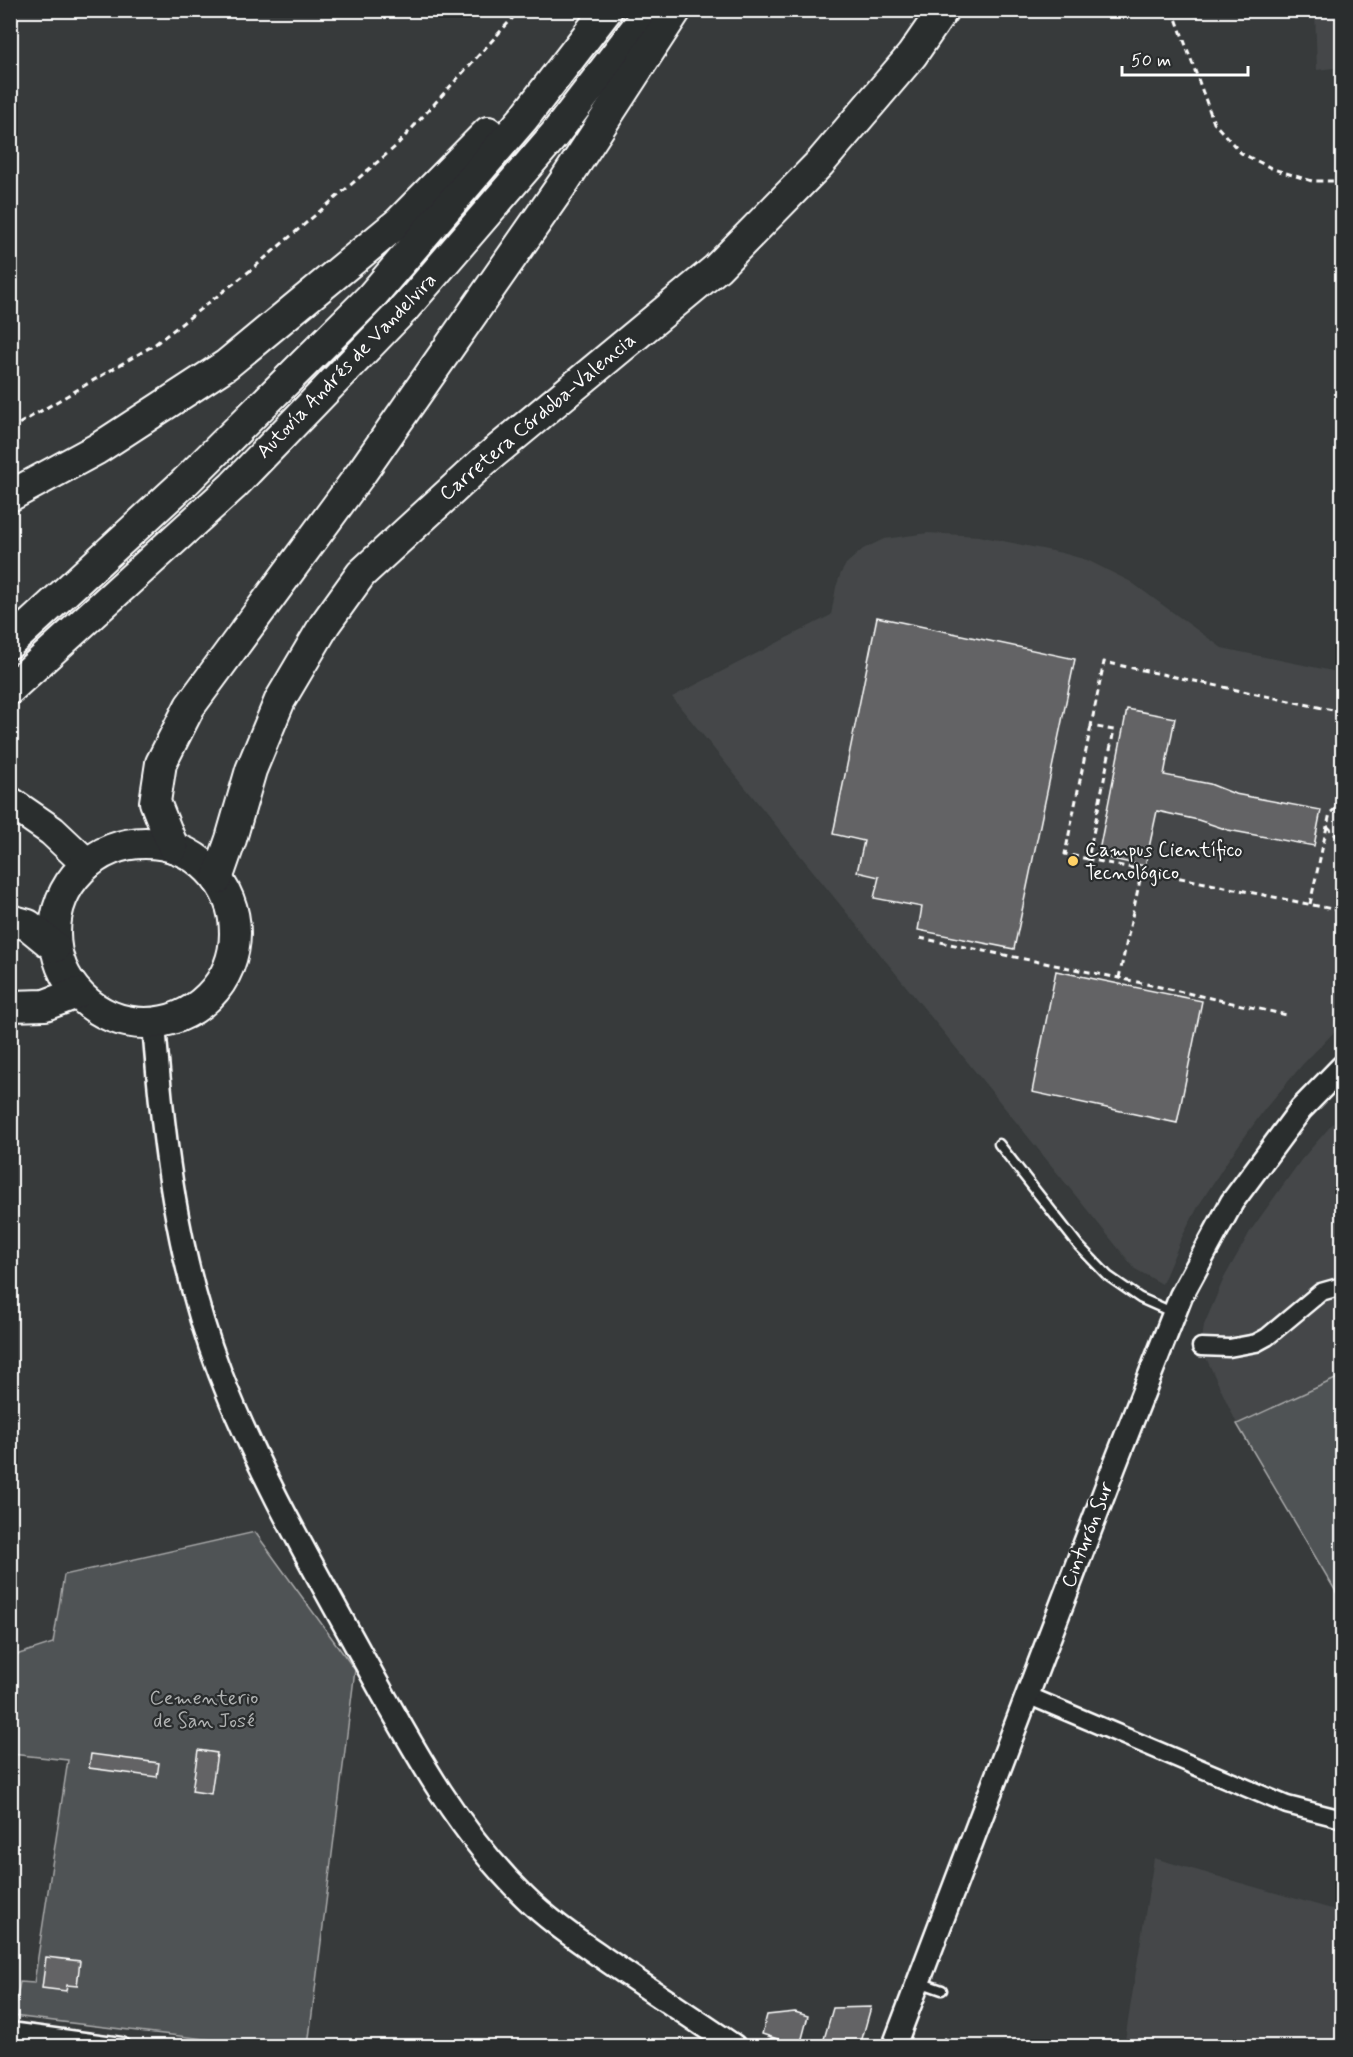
<svg xmlns="http://www.w3.org/2000/svg" width="1353" height="2057" font-family="Mynerve,sans-serif">
<style>
.built{fill:#444748}
.green{fill:#505354;stroke:#a8a9aa;stroke-width:1.5}
.building{fill:#636465;stroke:#fff;stroke-width:1.5}
.lines{fill:none;stroke-linecap:round;stroke-linejoin:round}
.lane-casing{stroke:#fff;stroke-width:13}
.street-casing{stroke:#fff;stroke-width:21}
.secondary-casing{stroke:#fff;stroke-width:27}
.highway-casing{stroke:#fff;stroke-width:34}
.path{stroke:#fff;stroke-width:3;stroke-dasharray:6 4.5;stroke-linecap:butt}
.lane{stroke:#2a2d2e;stroke-width:8}
.street{stroke:#2a2d2e;stroke-width:16}
.secondary{stroke:#2a2d2e;stroke-width:22}
.highway{stroke:#2a2d2e;stroke-width:30}
.poi-dot{fill:#ffd166;stroke:#2a2d2e;stroke-width:2}
.labels{text-anchor:middle;dominant-baseline:central;stroke-width:4.5;stroke-linejoin:round;paint-order:stroke}
.street-label{font-size:20px;fill:#fff;stroke:#2a2d2e}
.poi-label{font-size:20px;fill:#fff;stroke:#2a2d2e;text-anchor:start}
.park-label{font-size:20px;fill:#b0b2b2;stroke:#2a2d2e}
</style>
<rect width="100%" height="100%" fill="#373a3b"/>
<filter id="ink" filterUnits="userSpaceOnUse"><feTurbulence type="fractalNoise" baseFrequency=".0167" numOctaves="2"/><feDisplacementMap in="SourceGraphic" scale="12" xChannelSelector="R" yChannelSelector="G"/><feConvolveMatrix kernelMatrix="1 2 1 2 8 2 1 2 1" color-interpolation-filters="sRGB"/></filter>
<g filter="url(#ink)">
<!-- built -->
<g class="built">
<polygon points="1315,11 1342,11 1342,67 1317,70"/>
<polygon points="928,533 979,536 1062,553 1087,560 1131,582 1222,648 1342,673 1342,1024 1303,1064 1264,1110 1228,1160 1199,1205 1182,1237 1162,1284 1135,1269 672,697 831,615 836,587 841,573 846,564 863,549 884,539"/>
<polygon points="1342,1113 1342,1376 1237,1424 1201,1347 1204,1325 1224,1278 1251,1230 1301,1160"/>
<polygon points="1154,1858 1342,1912 1342,2046 1124,2046"/>
</g>
<!-- green -->
<g class="green">
<polygon points="1342,1376 1342,1602 1237,1424"/>
<polygon points="255,1532 355,1670 308,2046 263,2046 13,2016 20,1982 34,1983 68,1760 11,1754 10,1657 53,1643 64,1575"/>
</g>
<!-- building -->
<g class="building">
<polygon points="877,617 1075,659 1014,949 918,930 922,907 874,898 879,877 857,872 864,841 833,834"/>
<polygon points="1127,709 1175,718 1164,775 1210,784 1235,794 1321,810 1314,846 1228,830 1198,820 1157,811 1145,866 1098,856"/>
<polygon points="1056,971 1202,1001 1177,1123 1032,1092"/>
<polygon points="198,1750 217,1753 211,1794 192,1791"/>
<polygon points="91,1754 159,1763 157,1777 89,1768"/>
<polygon points="46,1957 80,1961 77,1986 67,1985 66,1991 42,1988"/>
<polygon points="871,2007 860,2046 822,2046 833,2008"/>
<polygon points="795,2012 808,2016 800,2046 762,2034 767,2015"/>
<polygon points="944,2038 970,2046 941,2046"/>
</g>
<g class="lines">
<!-- lane casing -->
<g class="lane-casing">
<g id="lane">
<polyline points="999,1144 1079,1246 1108,1276 1140,1298 1174,1313"/>
<polyline points="919,1982 942,1990"/>
<polyline points="17,2046 19,2032"/>
<polyline points="768,2046 772,2044 783,2046"/>
</g>
</g>
<!-- street casing -->
<g class="street-casing">
<g id="street">
<polyline points="1201,1347 1229,1348 1256,1343 1267,1337 1321,1292 1342,1286"/>
<polyline points="1027,1695 1287,1805 1342,1819"/>
<polyline points="10,2031 121,2046"/>
</g>
</g>
<!-- secondary casing -->
<g class="secondary-casing">
<g id="secondary">
<path d="M154,1024C163,1142 177,1261 220,1373C258,1472 312,1565 363,1658C409,1741 455,1829 524,1896C547,1919 575,1938 602,1957C645,1987 690,2016 734,2046"/>
<polyline points="894,2046 1114,1467 1181,1296 1232,1202 1301,1109 1342,1067"/>
</g>
</g>
<!-- highway casing -->
<g class="highway-casing">
<g id="highway">
<polyline points="10,496 97,449 226,365 399,222 488,132"/>
<polyline points="10,643 185,482 370,298 523,119 607,10"/>
<polyline points="10,689 233,486 405,308 555,134 650,10"/>
<polyline points="10,802 52,831 87,864"/>
<circle cx="145" cy="933" r="90"/>
<polyline points="173,847 155,802 161,763 190,706 362,472 564,182 676,10"/>
<polyline points="217,879 231,839 251,770 280,700 325,624 361,574 484,461 717,268 820,163 912,55 943,10"/>
<polyline points="10,920 28,925 55,947"/>
<polyline points="10,1006 45,1005 77,993"/>
</g>
</g>
<!-- path -->
<g class="path">
<polyline points="1173,10 1214,123 1241,153 1273,169 1312,181 1342,181"/>
<polyline points="10,429 154,345 251,270 395,147 520,10"/>
<polyline points="1342,712 1104,662 1091,726 1114,730 1088,859 1342,911"/>
<polyline points="1327,826 1342,842"/>
<polyline points="1088,859 1065,854 1091,726"/>
<polyline points="1310,904 1330,813 1342,803"/>
<polyline points="920,938 1119,978 1287,1015"/>
<polyline points="1119,978 1142,870"/>
</g>
<!-- lane -->
<use href="#lane" class="lane"/>
<!-- street -->
<use href="#street" class="street"/>
<!-- secondary -->
<use href="#secondary" class="secondary"/>
<!-- highway -->
<use href="#highway" class="highway"/>
</g>
</g>
<!-- markers -->
<circle class="poi-dot" cx="1073" cy="861" r="6"/>
<g class="labels">
<!-- street labels -->
<g class="street-label">
<text transform="translate(347 366) rotate(-46)">Autovía Andrés de Vandelvira</text>
<text transform="translate(538 417) rotate(-40)">Carretera Córdoba-Valencia</text>
<text transform="translate(1088 1535) rotate(-69)">Cinturón Sur</text>
</g>
<!-- poi labels -->
<g class="poi-label">
<text x="1085" y="850">Campus Científico<tspan x="1085" dy="23">Tecnológico</tspan></text>
</g>
<!-- park labels -->
<g class="park-label">
<text x="204" y="1698">Cementerio<tspan x="204" dy="23">de San José</tspan></text>
</g>
</g>
<!-- margin -->
<rect width="1353" height="2057" fill="none" stroke="#2a2d2e" stroke-width="36"/>
<rect x="18" y="18" width="1317" height="2021" fill="none" stroke="#fff" stroke-width="2" filter="url(#ink)"/>
<!-- scale -->
<path d="M1122 66v9h126v-9" fill="none" stroke="#ffffff" stroke-width="3"/>
<text x="1131" y="66" font-size="18" fill="#ffffff" stroke="#2a2d2e" stroke-width="4.5" paint-order="stroke">50 m</text>
</svg>
